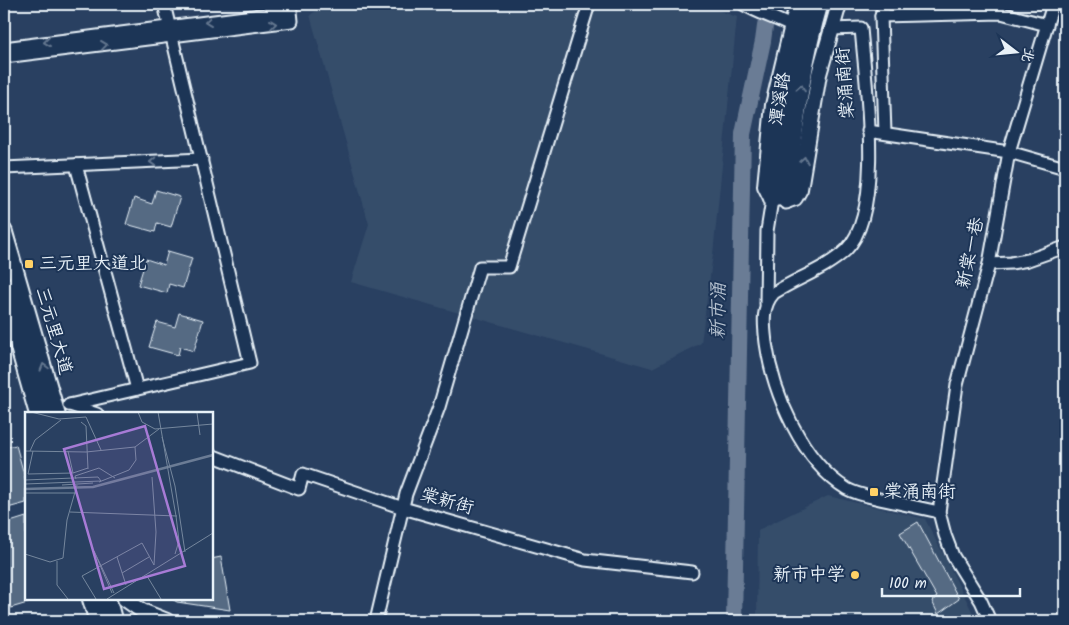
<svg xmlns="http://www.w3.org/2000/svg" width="1069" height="625" font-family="Kalam,'LXGW WenKai TC',sans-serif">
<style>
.built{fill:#364d6b}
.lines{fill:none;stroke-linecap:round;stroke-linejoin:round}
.river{stroke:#6b7c95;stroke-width:16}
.building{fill:#556a83;stroke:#e8f1f8}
.minor-casing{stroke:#e8f1f8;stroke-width:15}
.tertiary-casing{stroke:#e8f1f8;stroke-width:18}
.secondary-casing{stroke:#e8f1f8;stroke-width:19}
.motorway-casing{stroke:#e8f1f8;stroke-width:24}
.minor{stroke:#1d3557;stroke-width:11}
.tertiary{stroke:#1d3557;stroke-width:14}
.secondary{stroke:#1d3557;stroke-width:15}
.motorway{stroke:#1d3557;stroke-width:20}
.oneway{stroke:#64778f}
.poi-dot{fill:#ffd166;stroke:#1d3557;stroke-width:2}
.labels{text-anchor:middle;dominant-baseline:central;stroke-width:4;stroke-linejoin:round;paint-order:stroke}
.street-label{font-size:18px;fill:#e8f1f8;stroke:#1d3557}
.poi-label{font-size:18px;fill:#e8f1f8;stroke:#1d3557;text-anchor:start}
.water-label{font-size:19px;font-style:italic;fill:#b6c2d0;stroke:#1d3557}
.inset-river{fill:none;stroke:#6b7c95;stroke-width:2.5}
.inset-road{fill:none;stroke:#75879d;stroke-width:1}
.view{fill:#a77bd6;fill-opacity:0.15;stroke:#a77bd6;stroke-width:2.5}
.inset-edge{fill:none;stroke:#e8f1f8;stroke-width:2.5}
</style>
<rect width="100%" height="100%" fill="#294061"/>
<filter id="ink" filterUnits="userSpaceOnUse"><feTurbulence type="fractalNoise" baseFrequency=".02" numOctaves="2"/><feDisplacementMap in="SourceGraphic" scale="10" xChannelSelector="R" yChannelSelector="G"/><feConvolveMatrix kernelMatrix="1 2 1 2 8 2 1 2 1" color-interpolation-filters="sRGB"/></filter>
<g filter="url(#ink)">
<!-- built -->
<g class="built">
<polygon points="327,4 345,4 395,12 395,4 700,4 737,17 713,254 701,343 652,368 351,282 369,224 310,15"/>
<polygon points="828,496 925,519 977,621 757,621 758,530"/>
</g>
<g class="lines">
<!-- river -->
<polyline class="river" points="734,621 743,134 763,41 768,4"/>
</g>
<!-- building -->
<g class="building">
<polygon points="1065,98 1065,125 1059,124"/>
<polygon points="156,190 180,197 171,227 157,223 155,232 126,224 134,198 152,204"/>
<polygon points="168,251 192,258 183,288 169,284 167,293 138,285 146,259 164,265"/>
<polygon points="179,313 203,320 194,351 180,347 178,355 149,347 157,322 175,327"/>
<polygon points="16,445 26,482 26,503 4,509 4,448"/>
<polygon points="26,517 26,599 41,599 4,610 4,524"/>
<polygon points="918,522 959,599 938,614 932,601 937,597 900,533"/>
<polygon points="221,557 230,610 177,602 172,599 211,599 211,559"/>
</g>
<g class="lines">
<!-- minor casing -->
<g class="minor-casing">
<g id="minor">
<path d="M743,4C758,13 775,18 791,26"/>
<polyline points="885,4 881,16 885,133"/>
<polyline points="881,16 1001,13 1047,25"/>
<path d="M831,29L861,28C865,80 885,212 846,250C826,269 797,278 774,293C761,307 764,325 766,343C773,393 802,462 847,489C858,495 872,497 884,500C902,504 921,508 939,512"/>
<polyline points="4,48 291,11 292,21 4,57"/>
<polyline points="868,131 1009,152 1065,168"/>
<polyline points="76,165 137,389"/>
<polyline points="4,168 202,159"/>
<polyline points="989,264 1011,263 1028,260 1065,247"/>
<polyline points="766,304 767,231 772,200 778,200"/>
<polyline points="69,405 250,363 164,4"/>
<polyline points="70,405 97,414"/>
<polyline points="211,455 299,489 303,474 403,508 585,560 692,572"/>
<polyline points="376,621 406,494 439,407 480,267 509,267 589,4"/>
<polyline points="990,621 981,601 953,556 945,535 939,512 957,385 989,264 1009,152 1053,4"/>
</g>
</g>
<!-- tertiary casing -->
<g class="tertiary-casing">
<g id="tertiary">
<polyline points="772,200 765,186 773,105 797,4"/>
<polyline points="786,201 795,198 800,189 819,74 839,4"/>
<polyline points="125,599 142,611 167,621"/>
</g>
</g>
<!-- secondary casing -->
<g class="secondary-casing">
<g id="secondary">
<polyline points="772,200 786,93 806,4"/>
<path d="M786,201C795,134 801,68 820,4"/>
<polyline points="4,231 57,414"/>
<polyline points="108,599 114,621"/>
</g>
</g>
<!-- motorway casing -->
<g class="motorway-casing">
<g id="motorway">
<polyline points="4,287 40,414"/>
<polyline points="93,599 100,621"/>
</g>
</g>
<!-- minor -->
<use href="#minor" class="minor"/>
<!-- tertiary -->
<use href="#tertiary" class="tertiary"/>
<!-- secondary -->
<use href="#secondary" class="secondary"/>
<!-- motorway -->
<use href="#motorway" class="motorway"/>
</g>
<!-- one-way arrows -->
<defs><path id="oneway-chevron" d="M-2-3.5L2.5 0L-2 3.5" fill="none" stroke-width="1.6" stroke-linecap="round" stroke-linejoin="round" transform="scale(1.25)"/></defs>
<g class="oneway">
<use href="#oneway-chevron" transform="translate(208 22) rotate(173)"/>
<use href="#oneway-chevron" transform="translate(273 24) rotate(-7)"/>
<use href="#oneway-chevron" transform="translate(47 42) rotate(173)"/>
<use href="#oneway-chevron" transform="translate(104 45) rotate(-7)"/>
<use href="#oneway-chevron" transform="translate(801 88) rotate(-79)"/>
<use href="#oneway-chevron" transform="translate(804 160) rotate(-80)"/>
<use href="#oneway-chevron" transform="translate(153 162) rotate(178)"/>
<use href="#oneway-chevron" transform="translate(44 367) rotate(-106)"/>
</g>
</g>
<!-- markers -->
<g class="poi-dot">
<rect x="24" y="259" width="10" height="10" rx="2.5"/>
<rect x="869" y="487" width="10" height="10" rx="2.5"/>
<circle cx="855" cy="575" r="5"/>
</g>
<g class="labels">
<!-- street labels -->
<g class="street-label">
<text transform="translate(846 83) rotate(-94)">棠涌南街</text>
<text transform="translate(781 99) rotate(-81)">潭溪路</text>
<text transform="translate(971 253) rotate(-78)">新棠一巷</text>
<text transform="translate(53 331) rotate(74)">三元里大道</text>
<text transform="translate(447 502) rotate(16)">棠新街</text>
</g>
<!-- poi labels -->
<g class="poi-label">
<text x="39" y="264">三元里大道北</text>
<text x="884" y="492">棠涌南街</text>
<text x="845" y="575" text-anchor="end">新市中学</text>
</g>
<!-- water labels -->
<g class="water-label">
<text transform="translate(719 311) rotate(-89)">新市涌</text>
</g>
</g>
<!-- overview -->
<g transform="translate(25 412)">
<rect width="188" height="188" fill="#294061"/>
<path class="inset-river" d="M0,77L68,75L188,43"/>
<path class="inset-road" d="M6,0L34,7L61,5L76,38M113,0L117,10L130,17L188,12M133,0L151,104L154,129L150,142M172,1L175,23M56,10L61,14L63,57M137,25L150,74L160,140M0,39L61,40L110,35L134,17M5,39L10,28L36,8M8,39L3,62L48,61L63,56M43,39L48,61M127,65L131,120L129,153M51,67L50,64L74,56L90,66M0,68L73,65L76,69M74,70L104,58L111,48L110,35M0,72L76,69M37,73L68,71M0,81H51M45,100L152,104M0,142L25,150L38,146L42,108L52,73M92,145L101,173M32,149V173L43,187M97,161L124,145M122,164L136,187M87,181L69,139L89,181M71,187L57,164L117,131L129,153M82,187L188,121"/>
<path class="view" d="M120,14L160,154L79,177L39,37Z"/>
<rect width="188" height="188" class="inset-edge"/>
</g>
<!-- margin -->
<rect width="1069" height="625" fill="none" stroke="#1d3557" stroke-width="20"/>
<rect x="10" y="10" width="1049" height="605" fill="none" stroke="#e8f1f8" stroke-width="2" filter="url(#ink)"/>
<!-- north arrow -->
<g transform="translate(1016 52) rotate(106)" stroke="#1d3557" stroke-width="4" paint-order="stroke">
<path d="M0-4L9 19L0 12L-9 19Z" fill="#e8f1f8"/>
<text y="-8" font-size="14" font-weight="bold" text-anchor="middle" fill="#e8f1f8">北</text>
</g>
<!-- scale -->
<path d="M882 588v8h138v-8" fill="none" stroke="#e8f1f8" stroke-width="2.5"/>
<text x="889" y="588" font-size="15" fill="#e8f1f8" stroke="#1d3557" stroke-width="4" paint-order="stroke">100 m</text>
</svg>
